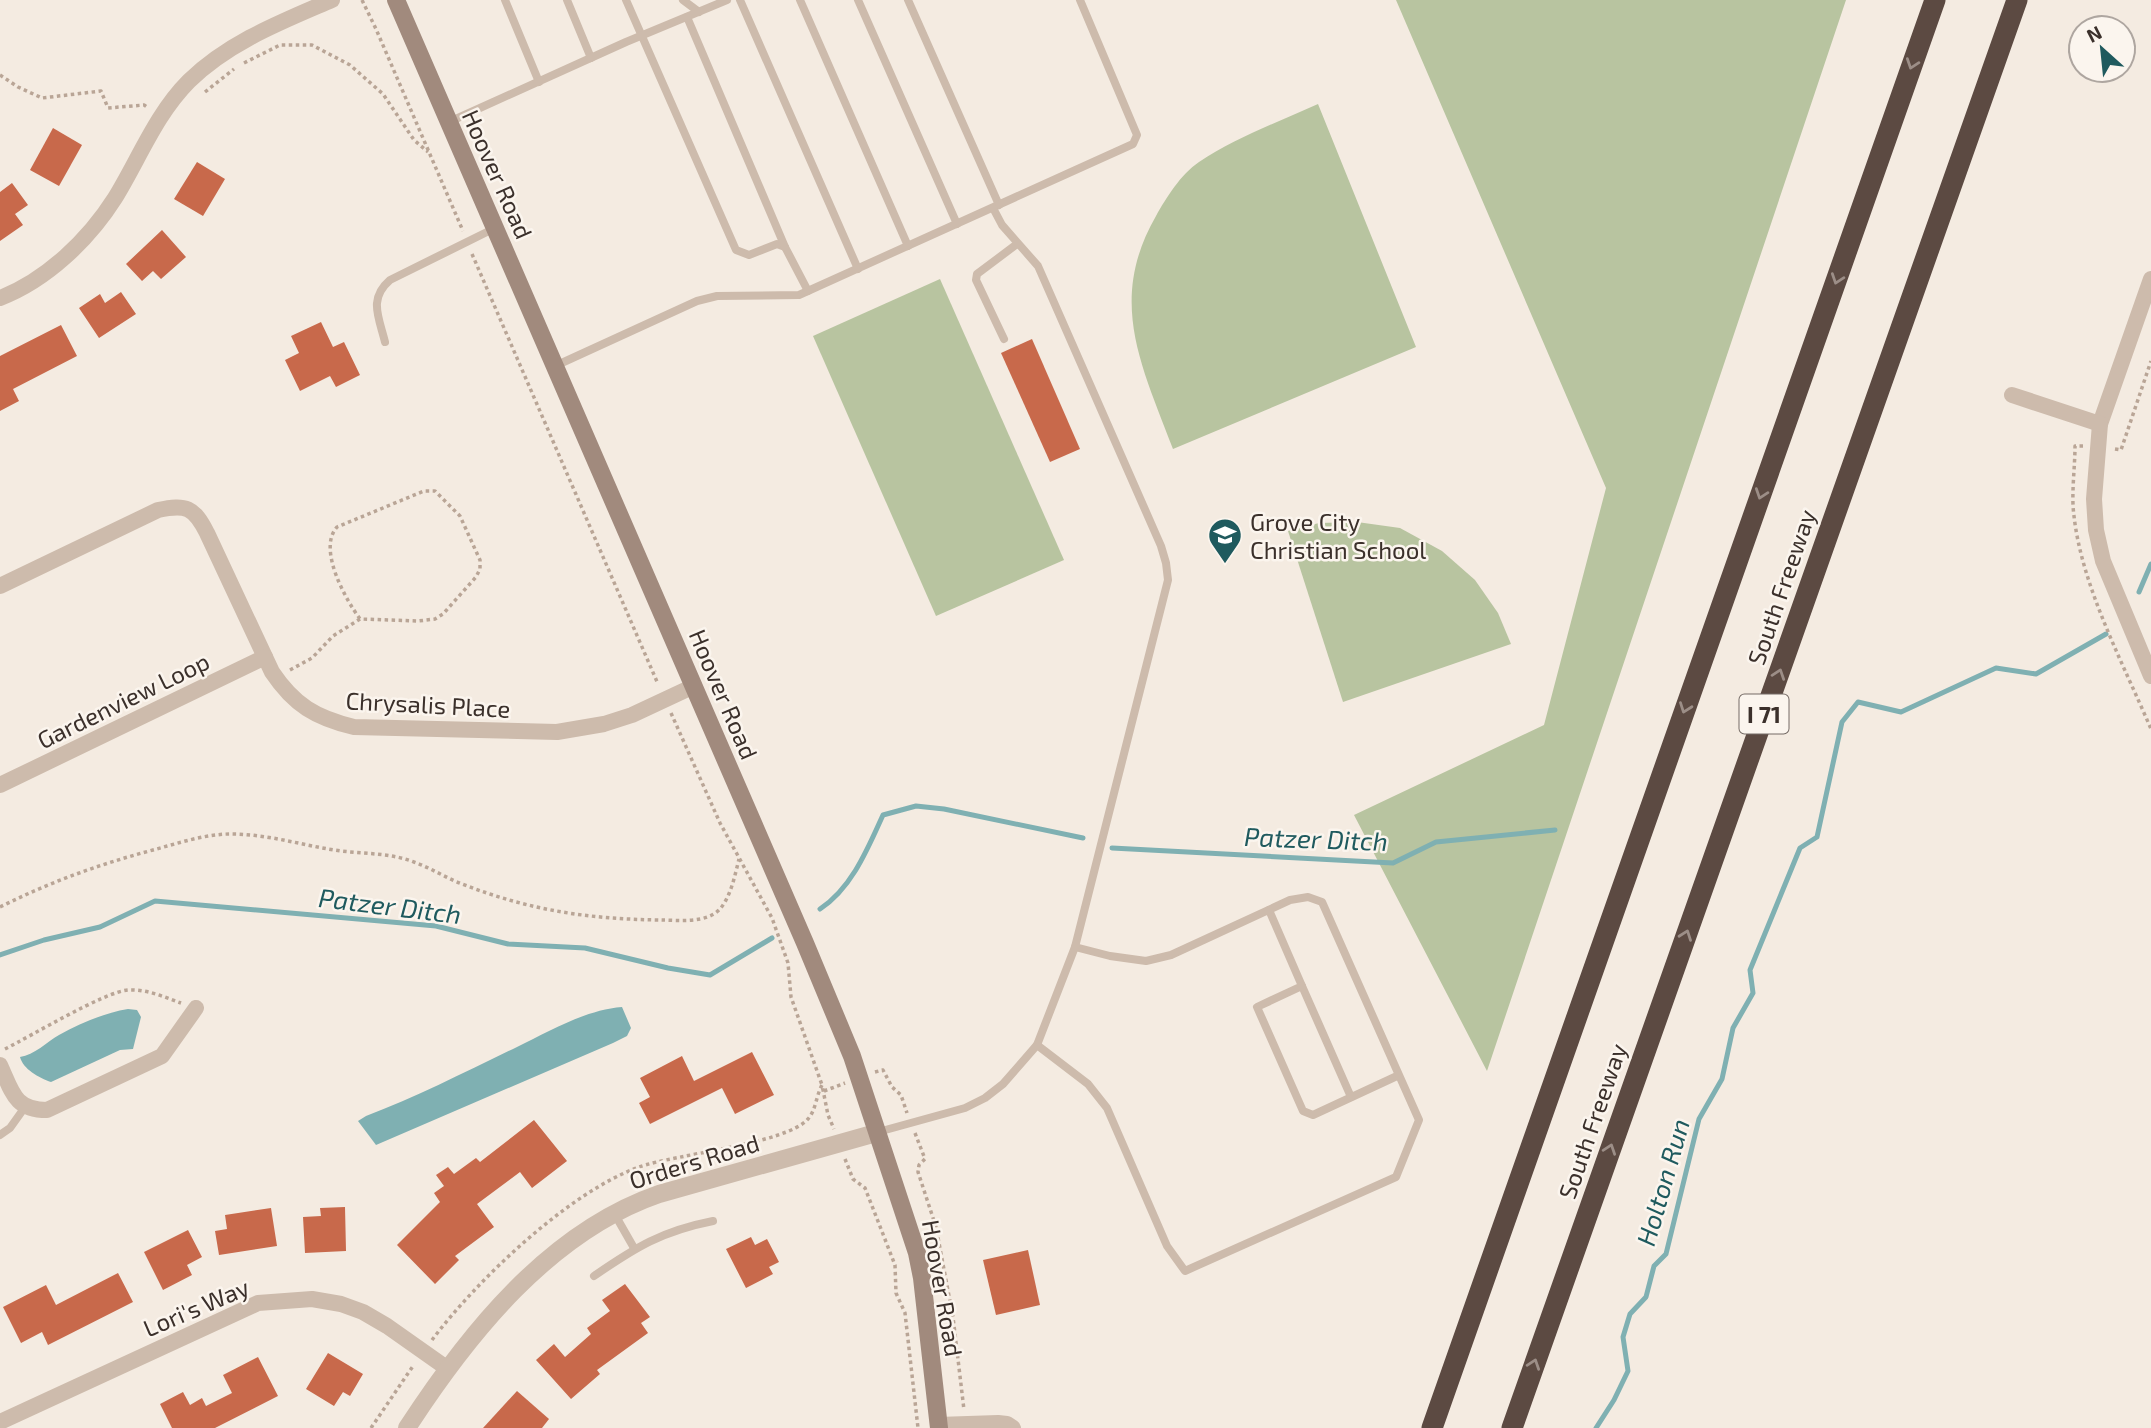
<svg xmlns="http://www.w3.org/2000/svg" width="2151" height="1428" font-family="'Exo 2',sans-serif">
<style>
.green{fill:#b8c4a0}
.water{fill:#7fb0b2}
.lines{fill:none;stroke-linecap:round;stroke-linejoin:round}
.stream{stroke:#7fb0b2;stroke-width:5}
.building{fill:#c8694b}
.path{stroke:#b9a596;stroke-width:3.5;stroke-dasharray:3.5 3.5;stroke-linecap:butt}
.service{stroke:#cdbbac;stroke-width:8}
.minor{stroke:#cdbbac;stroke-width:16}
.tertiary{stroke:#cdbbac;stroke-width:18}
.secondary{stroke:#a18a7d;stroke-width:18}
.motorway{stroke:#5c4a42;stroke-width:21}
.oneway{stroke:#9c8e87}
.labels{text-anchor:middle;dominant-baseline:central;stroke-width:5;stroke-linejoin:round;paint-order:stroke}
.shield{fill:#fbf5ee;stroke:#756b66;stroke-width:2}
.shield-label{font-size:23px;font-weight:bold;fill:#3b302b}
.street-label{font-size:24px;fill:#3b302b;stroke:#fbf5ee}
.poi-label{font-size:24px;fill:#3b302b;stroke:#fbf5ee;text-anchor:start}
.water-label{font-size:26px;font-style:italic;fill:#1f5a5e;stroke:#fbf5ee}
</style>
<rect width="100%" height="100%" fill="#f4ebe1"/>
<!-- green -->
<g class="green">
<polygon points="1396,0 1846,0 1487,1071 1354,815 1544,725 1606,488"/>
<path d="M1318,104L1416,347L1173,449C1142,366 1107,301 1156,216C1166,198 1181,174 1199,162C1235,138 1278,122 1318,104Z"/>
<polygon points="940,279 1064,560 936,616 813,336"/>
<polygon points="1357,522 1400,528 1442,551 1475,580 1498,613 1511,644 1343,702 1288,531 1319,523"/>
</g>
<!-- water -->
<g class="water">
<path d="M622,1007L631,1028L627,1036L613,1043L376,1145L358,1121L366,1116C417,1097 467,1071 517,1047C550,1031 585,1010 622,1007Z"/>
<path d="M128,1009L137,1010L141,1017L133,1049L120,1050L51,1082C39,1078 23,1069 20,1057C34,1055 47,1042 59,1035C81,1023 104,1013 128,1009Z"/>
</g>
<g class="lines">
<!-- stream -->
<g class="stream">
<polyline points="2139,592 2151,564"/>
<polyline points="1112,848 1393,863 1436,842 1555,830"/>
<path d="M820,909C852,888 868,848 883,815L916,806L944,809L1083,838"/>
<polyline points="0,955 44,940 100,927 155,901 436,926 508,944 585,948 668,968 710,975 772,938"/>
<polyline points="1596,1428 1614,1400 1628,1371 1623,1337 1630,1314 1646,1297 1654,1266 1666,1254 1699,1119 1722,1079 1733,1028 1753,993 1750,970 1800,848 1817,837 1842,722 1858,702 1901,712 1996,668 2036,674 2106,634"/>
</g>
</g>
<!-- building -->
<g class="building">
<polygon points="53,128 82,145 59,186 30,170"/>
<polygon points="197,162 225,179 203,216 174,199"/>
<polygon points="12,183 28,205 15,214 23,225 0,241 0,192"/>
<polygon points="162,230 186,257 161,279 153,271 142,281 126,264"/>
<polygon points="121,292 136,314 99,338 79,308 100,294 105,303"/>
<polygon points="321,322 333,347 344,342 360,375 336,387 330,376 300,391 285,360 299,353 291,336"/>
<polygon points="61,325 77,356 13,389 19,401 0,411 0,356"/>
<polygon points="1032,339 1080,449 1050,462 1001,353"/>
<polygon points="752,1052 774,1095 735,1114 722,1088 650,1124 639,1103 650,1097 640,1078 682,1056 694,1081"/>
<polygon points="534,1120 567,1161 532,1188 520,1172 477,1204 494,1227 455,1256 459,1260 435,1284 397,1245 440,1202 434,1193 444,1186 436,1175 448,1167 454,1174 476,1158 480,1162"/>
<polygon points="345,1207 346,1251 305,1253 303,1217 321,1216 320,1208"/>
<polygon points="271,1208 277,1246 219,1255 215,1231 227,1229 225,1215"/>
<polygon points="188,1230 202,1257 187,1265 192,1275 163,1290 144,1252"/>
<polygon points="751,1237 755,1245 767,1239 779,1262 769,1267 773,1274 746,1288 726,1249"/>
<polygon points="1028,1250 1040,1305 996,1315 983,1260"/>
<polygon points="118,1273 133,1302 48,1345 42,1332 21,1343 3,1307 46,1285 56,1305"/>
<polygon points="625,1284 650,1317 641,1323 648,1333 597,1370 600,1374 571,1399 536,1360 554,1344 565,1357 591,1334 587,1328 610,1311 602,1300"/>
<polygon points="328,1353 363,1374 350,1396 343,1392 334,1406 306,1389"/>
<polygon points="258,1357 278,1396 215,1428 172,1428 160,1404 183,1392 190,1405 202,1398 206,1406 232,1393 223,1375"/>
<polygon points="517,1391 549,1419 542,1428 483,1428"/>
</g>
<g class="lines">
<!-- path -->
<g class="path">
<polyline points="362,0 376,29 463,231"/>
<polyline points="244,63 280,45 312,45 350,65 383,94 414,140 428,152"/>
<polyline points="0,75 18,87 42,98 101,91 108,108 144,105 147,107"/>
<polyline points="205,92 234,69"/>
<polyline points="472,254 658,684"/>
<path d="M2083,446H2075C2075,468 2071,495 2074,516C2082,587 2123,663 2151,729"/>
<polyline points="2115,449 2121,450 2151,361"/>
<path d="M290,670L312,658L333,636L360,619L418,621L435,619L443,614L476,577L480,569V560L460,516L435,491H424L337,527C317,549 346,600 360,619"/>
<polyline points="671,713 720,823 772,918 788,963 791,997 822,1085"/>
<path d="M0,907C50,882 100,864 153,850C179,843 205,834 231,834C269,834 304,846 341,851C366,854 391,853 414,862C431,868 446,878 462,884C529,910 587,919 659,920C678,920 706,924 720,909C731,896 735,875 739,859"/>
<path d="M5,1049C31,1036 104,992 128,990C147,989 164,997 181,1003"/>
<polyline points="875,1072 883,1070 892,1087 901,1095 907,1113"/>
<polyline points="824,1091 845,1083"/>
<polyline points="915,1133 925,1159 919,1165 918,1172 936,1227 953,1317 964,1410"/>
<polyline points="845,1159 853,1179 865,1188 895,1265 896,1293 905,1313 918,1428"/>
<path d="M432,1340C477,1280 569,1192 639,1167C676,1154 786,1144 808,1119C816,1110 816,1096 822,1085L828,1115L834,1129"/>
<polyline points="371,1428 413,1366"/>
</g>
<!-- service -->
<g class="service">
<polyline points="505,0 539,82"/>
<polyline points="567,0 591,58"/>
<polyline points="626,0 736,250 749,255 777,244 785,247 808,291"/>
<polyline points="683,0 699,12"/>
<polyline points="740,0 858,269"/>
<polyline points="800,0 908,246"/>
<polyline points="858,0 957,224"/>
<polyline points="908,0 999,205"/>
<polyline points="687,17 785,247"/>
<polyline points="449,122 626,42 727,0"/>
<polyline points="1004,339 976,280 977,274 1017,244"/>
<path d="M385,342C379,317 368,299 390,280L495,228"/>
<polyline points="555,366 697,301 717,296 799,295 1133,144 1137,135 1080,0"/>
<polyline points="1269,910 1302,986 1257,1007 1303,1111 1313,1115 1397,1076"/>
<polyline points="1302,986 1351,1097"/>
<polyline points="1037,1045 1088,1084 1107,1108 1167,1246 1185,1271 1396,1177 1419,1120 1322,902 1308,897 1290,900 1171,955 1146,961 1110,956 1075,947"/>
<polyline points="878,1132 965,1108 985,1098 1003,1084 1037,1045 1075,947 1168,580 1166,563 1161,546 1038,266 1002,225 993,208"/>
<polyline points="0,1135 10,1128 25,1107"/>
<polyline points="614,1213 634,1248"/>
<path d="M594,1276C636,1247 662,1231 713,1221"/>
</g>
<!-- minor -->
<g class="minor">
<polyline points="2151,279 2100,424 2094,499 2096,530 2103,561 2151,676"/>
<path d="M0,298C47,280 89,239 115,198C139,159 156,114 189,81C229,42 281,22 332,0"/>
<polyline points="2012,395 2100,424"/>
<path d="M0,586L158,510C186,504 194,507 207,533L272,672C294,705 316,718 354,727L557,732L604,724L632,715L694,686"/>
<polyline points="0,785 265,657"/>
<path d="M0,1065C12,1091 14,1110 47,1110L162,1056L196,1008"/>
<polyline points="0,1422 258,1303 312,1299 341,1304 363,1312 387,1326 448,1369"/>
<polyline points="938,1425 998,1423 1007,1424 1013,1428"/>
</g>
<!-- tertiary -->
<path class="tertiary" d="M407,1428C468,1334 549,1232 659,1194L876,1133"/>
<!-- secondary -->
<polyline class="secondary" points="396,0 805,943 852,1056 917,1253 922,1278 939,1428"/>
<!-- motorway -->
<g class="motorway">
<polyline points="1432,1428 1935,0"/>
<polyline points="1512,1428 2017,0"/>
</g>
</g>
<!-- one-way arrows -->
<defs><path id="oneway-chevron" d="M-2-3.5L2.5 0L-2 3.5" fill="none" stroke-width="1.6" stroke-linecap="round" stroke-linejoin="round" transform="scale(1.75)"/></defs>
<g class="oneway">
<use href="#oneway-chevron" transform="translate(1912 64) rotate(109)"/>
<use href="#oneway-chevron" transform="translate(1837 279) rotate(109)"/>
<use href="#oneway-chevron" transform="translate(1761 494) rotate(109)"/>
<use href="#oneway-chevron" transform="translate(1779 674) rotate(-71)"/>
<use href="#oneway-chevron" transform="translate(1685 708) rotate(110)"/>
<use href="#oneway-chevron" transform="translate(1686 935) rotate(-70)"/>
<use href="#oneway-chevron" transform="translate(1610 1149) rotate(-71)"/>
<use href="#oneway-chevron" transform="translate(1534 1364) rotate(-71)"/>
</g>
<!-- icons -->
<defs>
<g id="school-pin" transform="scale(1.75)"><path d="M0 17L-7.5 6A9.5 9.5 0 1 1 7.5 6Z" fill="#1f5a5e" stroke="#fbf5ee"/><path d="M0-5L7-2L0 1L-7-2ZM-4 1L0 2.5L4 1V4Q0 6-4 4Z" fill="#fff"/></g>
</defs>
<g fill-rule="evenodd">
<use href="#school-pin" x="1225" y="535"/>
</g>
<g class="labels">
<!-- shield labels -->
<rect class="shield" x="1739.5" y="694.5" width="49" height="39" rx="5"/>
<g class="shield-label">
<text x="1764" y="714">I 71</text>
</g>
<!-- street labels -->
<g class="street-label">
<text transform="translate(498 174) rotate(66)">Hoover Road</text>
<text transform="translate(1781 587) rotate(-71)">South Freeway</text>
<text transform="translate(724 694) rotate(67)">Hoover Road</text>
<text transform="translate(123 700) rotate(-26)">Gardenview Loop</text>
<text transform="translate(428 704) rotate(3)">Chrysalis Place</text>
<text transform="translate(1592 1121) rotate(-71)">South Freeway</text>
<text transform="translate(694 1161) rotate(-17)">Orders Road</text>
<text transform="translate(943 1288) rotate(80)">Hoover Road</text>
<text transform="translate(196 1307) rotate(-23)">Lori's Way</text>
</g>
<!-- poi labels -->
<g class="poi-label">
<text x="1250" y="521">Grove City<tspan x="1250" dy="28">Christian School</tspan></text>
</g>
<!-- water labels -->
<g class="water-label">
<text transform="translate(1316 838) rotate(2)">Patzer Ditch</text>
<text transform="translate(390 905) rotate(7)">Patzer Ditch</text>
<text transform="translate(1662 1182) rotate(-74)">Holton Run</text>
</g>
</g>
<!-- north arrow -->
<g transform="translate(2102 49) rotate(333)"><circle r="33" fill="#fbf5ee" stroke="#aea6a0" stroke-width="2"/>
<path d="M0-5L12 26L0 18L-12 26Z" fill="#1f5a5e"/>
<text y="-10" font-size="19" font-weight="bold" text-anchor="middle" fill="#3b302b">N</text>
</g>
</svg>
